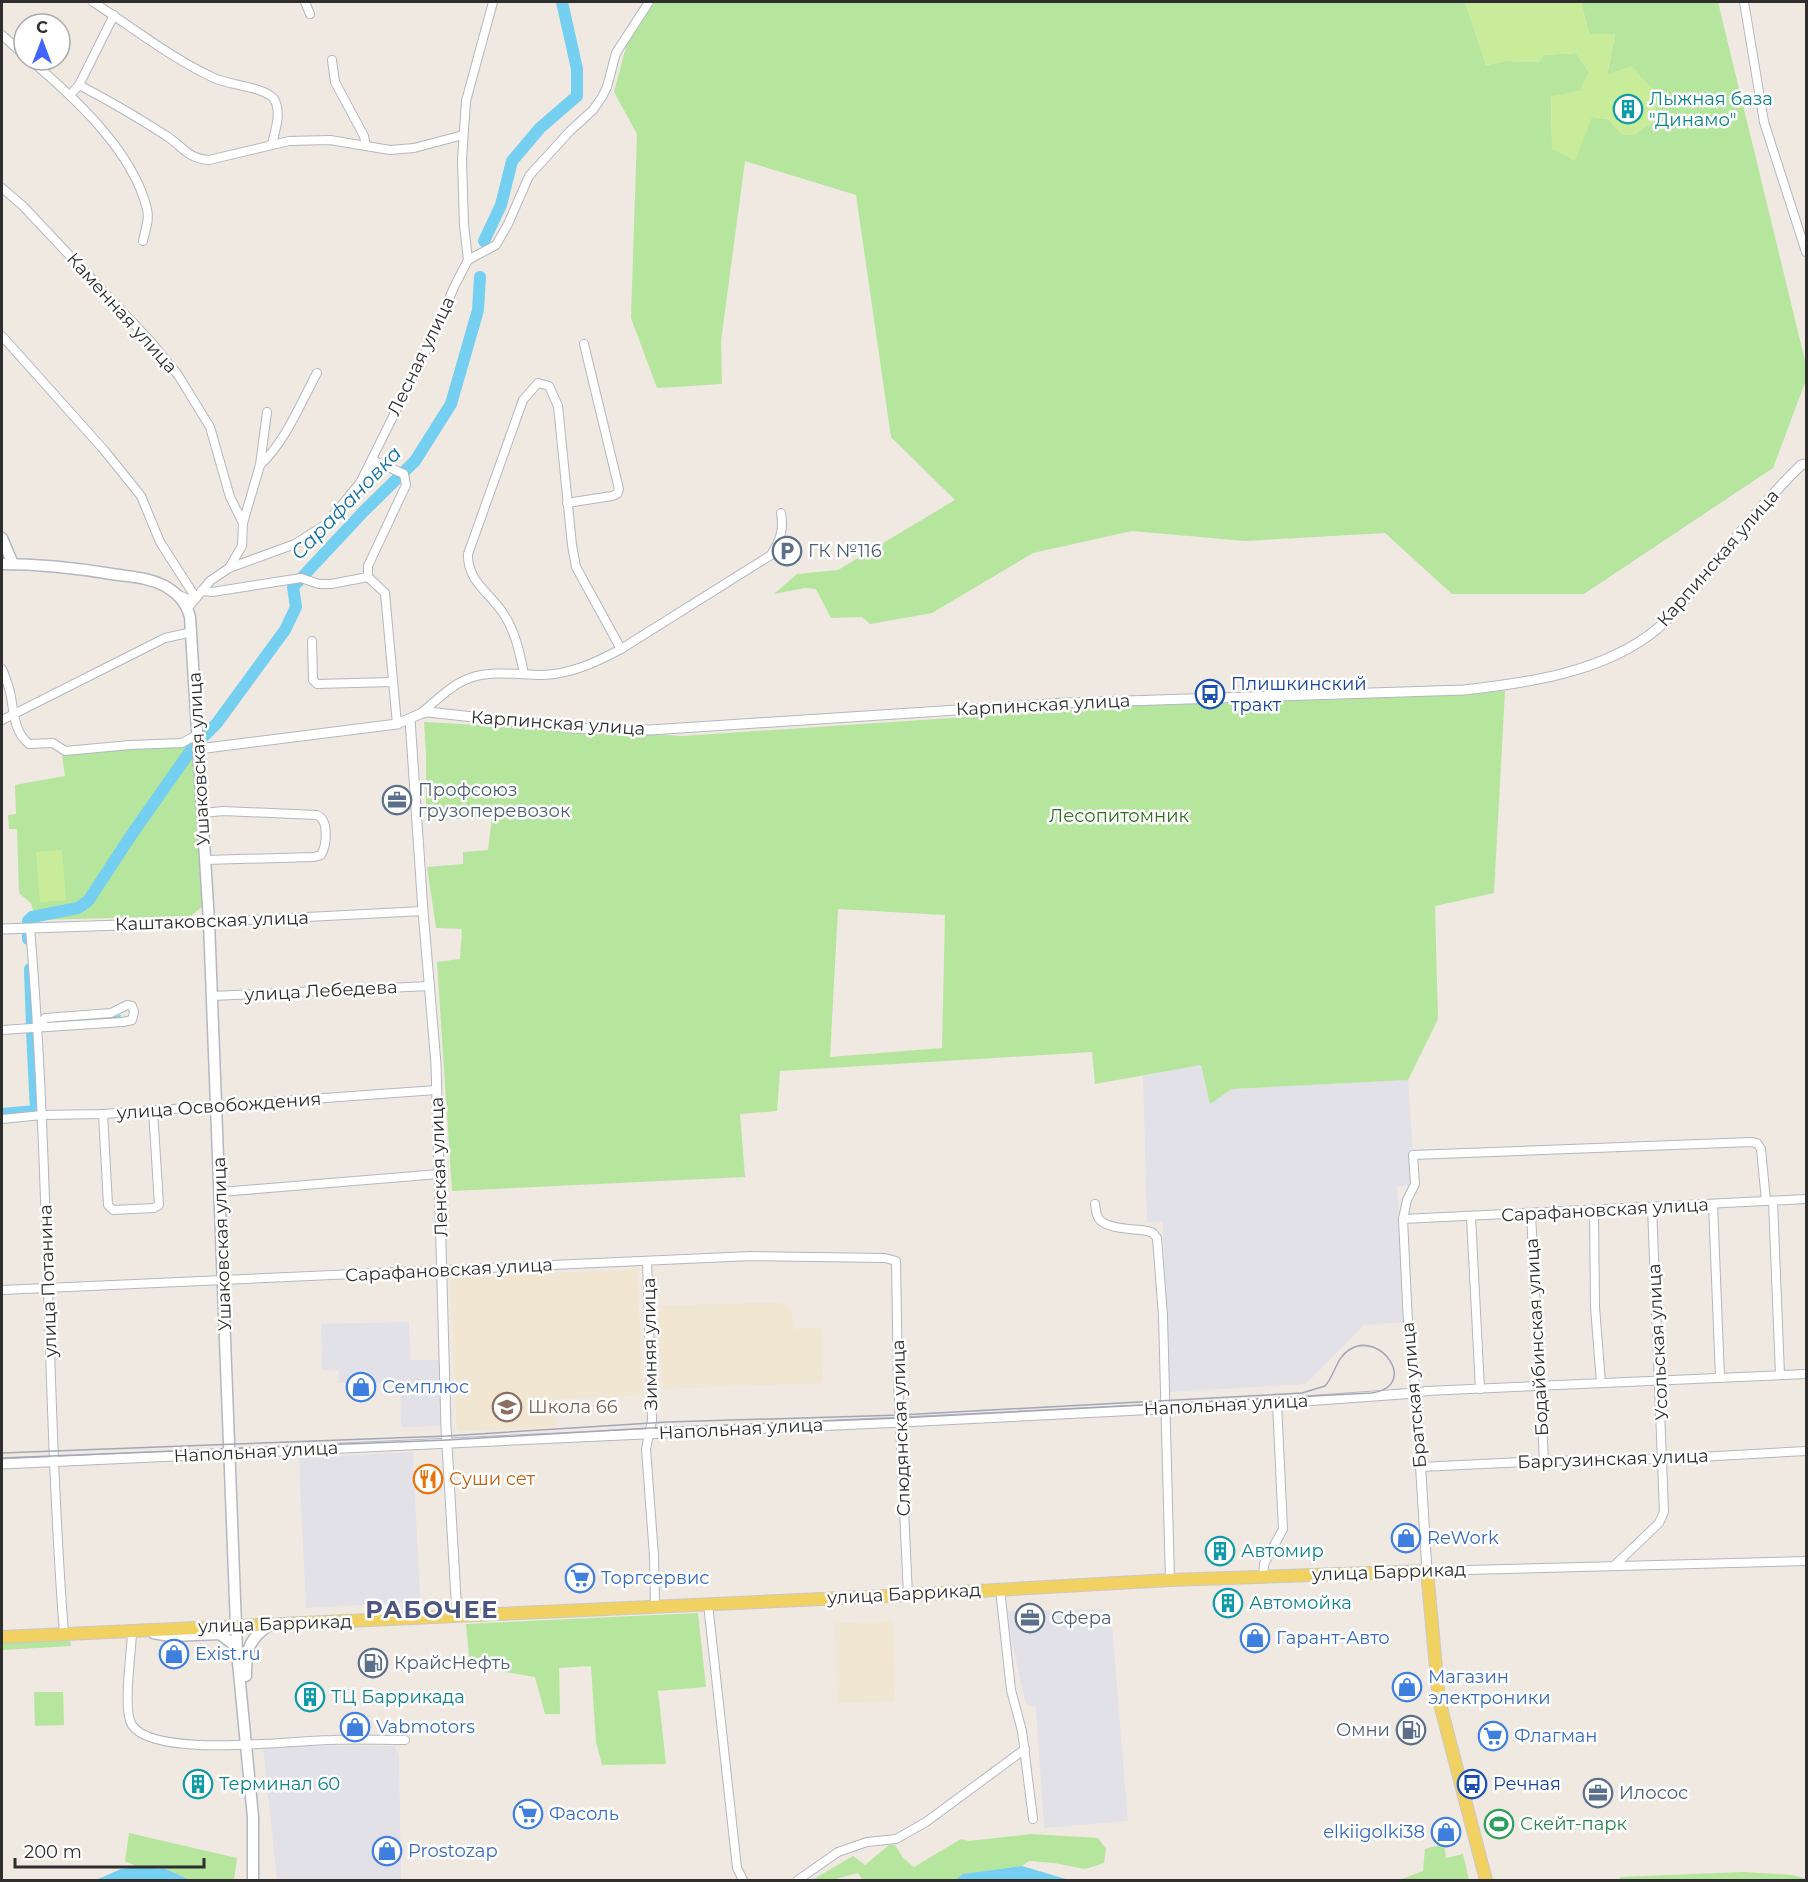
<svg xmlns="http://www.w3.org/2000/svg" width="1808" height="1882" font-family="Montserrat,sans-serif">
<style>
.industrial{fill:#e3e1e8}
.education{fill:#f0e6d1}
.green{fill:#b6e59e;fill-rule:evenodd}
.pitch{fill:#c9ec9a}
.water{fill:#75cff0}
.lines{fill:none;stroke-linecap:round;stroke-linejoin:round}
.stream{stroke:#75cff0;stroke-width:2}
.river{stroke:#75cff0;stroke-width:12}
.minor-casing{stroke:#b4b7c1;stroke-width:10}
.tertiary-casing{stroke:#b4b7c1;stroke-width:11}
.secondary-casing{stroke:#b4b7c1;stroke-width:13}
.primary-casing{stroke:#c9c9c9;stroke-width:14}
.minor{stroke:#fff;stroke-width:8}
.tertiary{stroke:#fff;stroke-width:9}
.secondary{stroke:#fff;stroke-width:10}
.primary{stroke:#f2d163;stroke-width:12}
.tram{stroke:#a3a6b8;stroke-width:1.5}
.labels{text-anchor:middle;dominant-baseline:central;stroke-width:5;stroke-linejoin:round;paint-order:stroke}
.culture-label{font-size:18px;fill:#0d838f;stroke:#fff;text-anchor:start}
.street-label{font-size:18px;fill:#2e2e2e;stroke:#fff}
.service-label{font-size:18px;fill:#4e5e75;stroke:#fff;text-anchor:start}
.transit-label{font-size:18px;fill:#164399;stroke:#fff;text-anchor:start}
.park-label{font-size:18px;fill:#2c6e1b;stroke:#fff}
.shop-label{font-size:18px;fill:#366cbe;stroke:#fff;text-anchor:start}
.education-label{font-size:18px;fill:#785e54;stroke:#fff;text-anchor:start}
.food-label{font-size:18px;fill:#c56008;stroke:#fff;text-anchor:start}
.leisure-label{font-size:18px;fill:#27864d;stroke:#fff;text-anchor:start}
.water-label{font-size:20px;font-style:italic;fill:#0d6fa3;stroke:#fff}
.district-label{font-size:24px;font-weight:bold;letter-spacing:1.5px;fill:#4d5680;stroke:#fff}
</style>
<rect width="100%" height="100%" fill="#efe9e1"/>
<!-- industrial -->
<g class="industrial">
<polygon points="1201,1065 1210,1103 1232,1089 1408,1080 1415,1184 1397,1187 1405,1322 1364,1325 1306,1384 1170,1392 1163,1222 1147,1222 1143,1075"/>
<polygon points="409,1322 410,1360 439,1360 441,1426 401,1427 400,1382 339,1383 338,1370 322,1370 321,1324"/>
<polygon points="413,1452 420,1602 306,1608 299,1458"/>
<polygon points="1101,1609 1111,1615 1128,1821 1044,1828 1036,1707 1026,1704 1005,1611"/>
<polygon points="263,1746 395,1746 399,1755 401,1880 277,1880"/>
</g>
<!-- education -->
<g class="education">
<polygon points="637,1269 643,1395 555,1399 556,1427 457,1431 450,1278"/>
<polygon points="786,1302 787,1308 792,1308 793,1329 822,1328 823,1383 662,1389 659,1306"/>
<polygon points="893,1621 895,1701 837,1703 835,1623"/>
</g>
<!-- green -->
<g class="green">
<polygon points="654,2 1465,2 1486,65 1506,61 1539,62 1544,55 1576,53 1589,72 1580,91 1551,97 1552,149 1592,117 1608,119 1634,135 1656,119 1656,92 1607,76 1615,34 1589,34 1581,2 1718,2 1806,365 1806,380 1773,468 1584,594 1452,594 1385,533 1245,541 1132,531 1033,553 932,613 870,624 862,617 831,618 816,589 805,588 774,594 797,574 838,570 955,500 891,437 856,195 745,161 721,341 722,384 657,388 631,318 637,134 614,92 627,43"/>
<path d="M1505,691L1494,893L1435,906L1438,1019L1408,1080L1232,1089L1210,1104L1201,1065L1095,1084L1092,1052L780,1071L777,1111L740,1114L745,1177L452,1191L437,962L460,959L462,929L436,928L427,867L463,864V852L488,850L492,818L426,820V753L424,722L682,736L1174,703L1432,696ZM838,909L945,915L942,1048L830,1057Z"/>
<polygon points="192,743 203,906 191,916 36,920 31,903 19,893 17,829 9,829 8,815 16,814 15,785 65,776 62,756 135,747 171,747"/>
<polygon points="698,1613 706,1687 658,1691 666,1764 602,1765 596,1742 591,1666 559,1668 560,1714 545,1714 535,1677 470,1666 466,1624"/>
<polygon points="70,1639 71,1646 2,1650 2,1642"/>
<polygon points="34,1692 63,1692 64,1725 35,1726"/>
<polygon points="129,1833 237,1858 234,1880 190,1880 166,1869 138,1867 125,1861"/>
<polygon points="1031,1834 1098,1838 1106,1849 1104,1863 1085,1869 1054,1863 1029,1861 1022,1866 964,1874 955,1880 863,1880 858,1873 832,1880 812,1880 853,1856 865,1865 889,1845 895,1845 903,1858 914,1867 961,1839 969,1841"/>
<polygon points="1444,1844 1446,1858 1463,1854 1469,1880 1399,1880 1423,1871 1425,1849"/>
<polygon points="1743,1872 1793,1875 1806,1879 1806,1880 1618,1880 1621,1877"/>
</g>
<!-- pitch -->
<g class="pitch">
<polygon points="1465,2 1581,2 1589,34 1615,34 1607,75 1631,66 1656,92 1656,119 1634,135 1622,135 1608,119 1592,117 1575,161 1552,149 1551,96 1580,91 1589,72 1576,53 1544,55 1539,62 1506,61 1486,65"/>
<polygon points="62,850 66,900 40,902 36,852"/>
</g>
<!-- water -->
<g class="water">
<polygon points="1022,1866 1069,1880 955,1880 963,1874"/>
<polygon points="138,1867 166,1869 190,1880 96,1880 121,1869"/>
</g>
<g class="lines">
<!-- stream -->
<g class="stream">
<polyline points="109,1019 120,1016"/>
<polyline points="46,1023 88,1021"/>
</g>
<!-- river -->
<g class="river">
<polyline points="484,241 501,205 512,161 540,128 577,96 577,69 562,2"/>
<polyline points="204,736 217,723 285,630 296,607 293,587 364,511 415,461 451,404 478,310 480,277"/>
<polyline points="28,939 28,921 32,917 78,908 88,901 132,834 196,743"/>
<polyline points="30,969 32,1027"/>
<polyline points="2,1114 36,1111 32,1031"/>
</g>
<!-- minor casing -->
<g class="minor-casing">
<g id="minor">
<path d="M93,2C132,27 171,58 214,78C229,85 265,87 274,99C282,112 275,131 272,144"/>
<polyline points="305,2 310,14"/>
<polyline points="1744,2 1764,122 1806,252"/>
<polyline points="2,35 24,55"/>
<path d="M30,60C74,97 133,151 147,209C150,220 145,230 143,241"/>
<polyline points="332,60 335,82 364,136 366,146"/>
<path d="M79,85C108,100 137,117 165,135C183,146 186,158 209,160L289,141L330,140L390,150L414,148L463,135"/>
<polyline points="70,95 79,85 114,15"/>
<polyline points="2,188 23,206 151,342 178,375 210,427 230,497 243,523"/>
<polyline points="468,260 464,225 462,160 466,101 493,2"/>
<polyline points="2,336 104,450 141,496 160,542 196,598 188,599 179,595"/>
<polyline points="372,460 404,474 406,485 368,566 368,577 385,593 397,724"/>
<path d="M260,465C286,441 300,404 317,373"/>
<polyline points="567,503 612,496 617,494 619,489 584,344"/>
<polyline points="229,568 242,546 243,523 260,465 267,412"/>
<polyline points="201,591 212,592 301,578 319,584 331,584 368,577"/>
<polyline points="188,608 210,581 229,568 295,544 325,525 360,483 428,346 455,285 468,260 496,245 508,224 529,176 570,131 593,110 602,97 607,87 616,53 649,2"/>
<polyline points="312,641 313,680 317,684 392,682"/>
<path d="M2,669C5,676 8,684 10,692C14,710 13,731 29,744L53,743L65,751L130,745L182,743L198,734"/>
<path d="M524,674C520,654 516,634 505,616C491,593 467,582 468,554L523,400L538,383L549,386L558,406L572,545L576,567L621,649"/>
<path d="M421,713C436,701 452,684 470,678C493,670 519,675 543,675C571,674 597,662 621,649L771,555C780,541 784,530 781,513"/>
<polyline points="2,720 165,638 192,632"/>
<path d="M203,813L223,811L317,815C329,820 327,845 321,855L314,857L205,860"/>
<polyline points="209,922 423,911"/>
<path d="M30,928C50,1163 46,1399 64,1634"/>
<polyline points="212,996 430,986"/>
<polyline points="2,1030 123,1022 132,1020 134,1012 132,1006 127,1005 111,1013 45,1018 39,1027"/>
<polyline points="103,1114 108,1205 113,1210 154,1208 159,1205 153,1110"/>
<polyline points="2,1119 42,1115 103,1114 436,1090"/>
<polyline points="221,1192 439,1174"/>
<polyline points="1766,1201 1761,1149 1757,1143 1751,1142 1413,1155 1415,1184 1407,1200 1403,1219 1408,1323 1416,1393 1426,1391 1806,1374"/>
<polyline points="1773,1201 1780,1375"/>
<path d="M1095,1204C1096,1209 1096,1215 1099,1219C1106,1229 1135,1229 1148,1231L1153,1233L1157,1238L1163,1316L1170,1580"/>
<polyline points="1713,1204 1720,1378"/>
<polyline points="1594,1210 1595,1307 1601,1383"/>
<polyline points="1531,1214 1544,1461"/>
<polyline points="1471,1217 1480,1389"/>
<polyline points="1403,1219 1806,1199"/>
<polyline points="647,1261 652,1420 646,1449 654,1556 655,1606"/>
<polyline points="2,1290 751,1256 885,1258 896,1261 898,1382 908,1595"/>
<polyline points="1420,1467 1544,1461 1663,1459 1806,1451"/>
<polyline points="1615,1565 1659,1523 1664,1512 1652,1207"/>
<polyline points="1427,1571 1806,1561"/>
<polyline points="1263,1578 1264,1564 1283,1529 1277,1403"/>
<polyline points="1000,1589 1011,1690 1022,1731 1033,1819"/>
<polyline points="708,1604 737,1868 743,1880"/>
<path d="M132,1630C132,1652 122,1709 132,1725C154,1759 294,1740 332,1740C356,1739 381,1740 405,1740"/>
<polyline points="798,1880 838,1852 867,1842 896,1839 926,1822 1025,1749"/>
</g>
</g>
<!-- tertiary casing -->
<g class="tertiary-casing">
<g id="tertiary">
<polyline points="410,719 423,911 436,1064 446,1428 457,1615"/>
<path d="M198,749L397,724L420,714L428,712L575,728L650,730L1065,703L1464,690C1528,683 1605,672 1657,629C1676,613 1692,591 1708,572C1738,535 1767,498 1801,465L1806,464"/>
<polyline points="2,929 209,922"/>
<polyline points="2,1464 922,1421 1277,1403 1416,1393 1427,1571"/>
</g>
</g>
<!-- secondary casing -->
<g class="secondary-casing">
<g id="secondary">
<polyline points="2,538 13,564"/>
<path d="M2,564C38,564 76,568 112,574C130,577 148,577 165,586C178,594 186,602 190,617L209,922L237,1652L253,1817V1880"/>
<polyline points="153,1633 170,1636 220,1634 233,1644 237,1652"/>
<path d="M246,1676C246,1650 248,1639 271,1624"/>
</g>
</g>
<!-- primary casing -->
<g class="primary-casing">
<polyline id="primary" points="2,1637 908,1595 1170,1580 1427,1571 1439,1700 1486,1880"/>
</g>
<!-- minor -->
<use href="#minor" class="minor"/>
<!-- tertiary -->
<use href="#tertiary" class="tertiary"/>
<!-- secondary -->
<use href="#secondary" class="secondary"/>
<!-- primary -->
<use href="#primary" class="primary"/>
<!-- tram -->
<path class="tram" d="M2,1453L447,1436L667,1422L900,1415L1302,1393L1325,1386C1335,1375 1336,1358 1349,1350C1381,1329 1420,1387 1371,1393L900,1418L650,1428L447,1440L2,1458"/>
</g>
<!-- icons -->
<defs>
<g id="building-ring" transform="scale(1.5)"><circle r="9.5" fill="#fff" stroke="#0f9aa8" stroke-width="1.5"/><path d="M-4-6H4V6H1V3H-1V6H-4ZM-2.5-4.3h1.7v1.8h-1.7ZM.8-4.3h1.7v1.8H.8ZM-2.5-1h1.7V.8h-1.7ZM.8-1h1.7V.8H.8Z" fill="#0f9aa8"/></g>
<g id="parking-ring" transform="scale(1.5)"><circle r="9.5" fill="#fff" stroke="#5c6f8a" stroke-width="1.5"/><path d="M-3.5-5.5H1a3.5 3.5 0 0 1 0 7H-1V5.5H-3.5ZM-1-3.4V-.6H.8a1.4 1.4 0 0 0 0-2.8Z" fill="#5c6f8a"/></g>
<g id="bus-ring" transform="scale(1.5)"><circle r="9.5" fill="#fff" stroke="#1a4fb4" stroke-width="1.5"/><path d="M-5-6H5V4H4V6H2V4H-2V6H-4V4H-5ZM-3.5-4V0h7V-4ZM-3.5 1.2v1.5H-2V1.2ZM2 1.2v1.5H3.5V1.2Z" fill="#1a4fb4"/></g>
<g id="office-ring" transform="scale(1.5)"><circle r="9.5" fill="#fff" stroke="#5c6f8a" stroke-width="1.5"/><path d="M-6-3h4V-5.5h4V-3h4V5H-6ZM-1-4.5V-3h2v-1.5ZM-6 0V1H6V0Z" fill="#5c6f8a"/></g>
<g id="shop-ring" transform="scale(1.5)"><circle r="9.5" fill="#fff" stroke="#3f7fe0" stroke-width="1.5"/><path d="M-5-2.5h2.3a2.7 3.5 0 0 1 5.4 0H5L5.5 6h-11ZM-1.5-2.5h3a1.5 2.3 0 0 0-3 0Z" fill="#3f7fe0"/></g>
<g id="school-ring" transform="scale(1.5)"><circle r="9.5" fill="#fff" stroke="#8d6e63" stroke-width="1.5"/><path d="M0-5L7-2L0 1L-7-2ZM-4 1L0 2.5L4 1V4Q0 6-4 4Z" fill="#8d6e63"/></g>
<g id="restaurant-ring" transform="scale(1.5)"><circle r="9.5" fill="#fff" stroke="#e8710a" stroke-width="1.5"/><path d="M-5-6h1v4h1v-4h1v4h1v-4h1v5L-1.5 .5V6h-2V.5L-5-1ZM5-6V6H3V1.5H1.5Q1.5-4 5-6Z" fill="#e8710a"/></g>
<g id="supermarket-ring" transform="scale(1.5)"><circle r="9.5" fill="#fff" stroke="#3f7fe0" stroke-width="1.5"/><path d="M-6-5.5h2.5l.6 2H6L4.5 2H-2.5L-4.4-4H-6ZM-1.5 3.2a1.3 1.3 0 1 0 .1 0ZM3 3.2a1.3 1.3 0 1 0 .1 0Z" fill="#3f7fe0"/></g>
<g id="fuel-ring" transform="scale(1.5)"><circle r="9.5" fill="#fff" stroke="#5c6f8a" stroke-width="1.5"/><path d="M-5.5-6h7V0h2V4h1.3V-2.5L3-4.5l.8-.8L6-3V5H2.5V1h-1V6h-7ZM-4.2-4.7v3.2H.2V-4.7Z" fill="#5c6f8a"/></g>
<g id="stadium-ring" transform="scale(1.5)"><circle r="9.5" fill="#fff" stroke="#2e9e5b" stroke-width="1.5"/><path d="M0-5a6.5 5 0 1 0 0 10a6.5 5 0 1 0 0-10ZM-3.5-1.8h7v3.6h-7Z" fill="#2e9e5b"/></g>
</defs>
<g fill-rule="evenodd">
<use href="#building-ring" x="1628" y="109"/>
<use href="#parking-ring" x="787" y="551"/>
<use href="#bus-ring" x="1210" y="694"/>
<use href="#office-ring" x="397" y="800"/>
<use href="#shop-ring" x="361" y="1387"/>
<use href="#school-ring" x="507" y="1407"/>
<use href="#restaurant-ring" x="428" y="1479"/>
<use href="#shop-ring" x="1406" y="1538"/>
<use href="#building-ring" x="1220" y="1551"/>
<use href="#supermarket-ring" x="580" y="1578"/>
<use href="#building-ring" x="1228" y="1603"/>
<use href="#office-ring" x="1030" y="1618"/>
<use href="#shop-ring" x="1255" y="1638"/>
<use href="#shop-ring" x="174" y="1654"/>
<use href="#fuel-ring" x="373" y="1663"/>
<use href="#shop-ring" x="1407" y="1687"/>
<use href="#building-ring" x="310" y="1697"/>
<use href="#shop-ring" x="355" y="1727"/>
<use href="#fuel-ring" x="1411" y="1730"/>
<use href="#supermarket-ring" x="1493" y="1736"/>
<use href="#building-ring" x="198" y="1784"/>
<use href="#bus-ring" x="1472" y="1784"/>
<use href="#office-ring" x="1598" y="1793"/>
<use href="#supermarket-ring" x="528" y="1814"/>
<use href="#stadium-ring" x="1499" y="1824"/>
<use href="#shop-ring" x="1446" y="1832"/>
<use href="#shop-ring" x="387" y="1851"/>
</g>
<g class="labels">
<!-- culture labels -->
<g class="culture-label">
<text x="1649" y="99">Лыжная база<tspan x="1649" dy="21">"Динамо"</tspan></text>
<text x="1241" y="1551">Автомир</text>
<text x="1249" y="1603">Автомойка</text>
<text x="331" y="1697">ТЦ Баррикада</text>
<text x="219" y="1784">Терминал 60</text>
</g>
<!-- street labels -->
<g class="street-label">
<text transform="translate(122 313) rotate(48)">Каменная улица</text>
<text transform="translate(421 356) rotate(-64)">Лесная улица</text>
<text transform="translate(1718 558) rotate(-49)">Карпинская улица</text>
<text transform="translate(1043 705) rotate(-3)">Карпинская улица</text>
<text transform="translate(558 723) rotate(4)">Карпинская улица</text>
<text transform="translate(199 759) rotate(-93)">Ушаковская улица</text>
<text transform="translate(212 921) rotate(-2)">Каштаковская улица</text>
<text transform="translate(321 991) rotate(-3)">улица Лебедева</text>
<text transform="translate(219 1106) rotate(-4)">улица Освобождения</text>
<text transform="translate(439 1167) rotate(-92)">Ленская улица</text>
<text transform="translate(1605 1210) rotate(-3)">Сарафановская улица</text>
<text transform="translate(222 1244) rotate(-92)">Ушаковская улица</text>
<text transform="translate(449 1270) rotate(-3)">Сарафановская улица</text>
<text transform="translate(48 1281) rotate(-92)">улица Потанина</text>
<text transform="translate(1537 1337) rotate(-93)">Бодайбинская улица</text>
<text transform="translate(1658 1342) rotate(-93)">Усольская улица</text>
<text transform="translate(650 1344) rotate(-91)">Зимняя улица</text>
<text transform="translate(1414 1395) rotate(-95)">Братская улица</text>
<text transform="translate(1226 1405) rotate(-3)">Напольная улица</text>
<text transform="translate(901 1428) rotate(-92)">Слюдянская улица</text>
<text transform="translate(741 1429) rotate(-3)">Напольная улица</text>
<text transform="translate(256 1452) rotate(-3)">Напольная улица</text>
<text transform="translate(1613 1459) rotate(-2)">Баргузинская улица</text>
<text transform="translate(1389 1572) rotate(-2)">улица Баррикад</text>
<text transform="translate(904 1594) rotate(-3)">улица Баррикад</text>
<text transform="translate(275 1624) rotate(-2)">улица Баррикад</text>
</g>
<!-- service labels -->
<g class="service-label">
<text x="808" y="551">ГК №116</text>
<text x="418" y="790">Профсоюз<tspan x="418" dy="21">грузоперевозок</tspan></text>
<text x="1051" y="1618">Сфера</text>
<text x="394" y="1663">КрайсНефть</text>
<text x="1390" y="1730" text-anchor="end">Омни</text>
<text x="1619" y="1793">Илосос</text>
</g>
<!-- transit labels -->
<g class="transit-label">
<text x="1231" y="684">Плишкинский<tspan x="1231" dy="21">тракт</tspan></text>
<text x="1493" y="1784">Речная</text>
</g>
<!-- park labels -->
<g class="park-label">
<text x="1119" y="816">Лесопитомник</text>
</g>
<!-- shop labels -->
<g class="shop-label">
<text x="382" y="1387">Семплюс</text>
<text x="1427" y="1538">ReWork</text>
<text x="601" y="1578">Торгсервис</text>
<text x="1276" y="1638">Гарант-Авто</text>
<text x="195" y="1654">Exist.ru</text>
<text x="1428" y="1677">Магазин<tspan x="1428" dy="21">электроники</tspan></text>
<text x="376" y="1727">Vabmotors</text>
<text x="1514" y="1736">Флагман</text>
<text x="549" y="1814">Фасоль</text>
<text x="1425" y="1832" text-anchor="end">elkiigolki38</text>
<text x="408" y="1851">Prostozap</text>
</g>
<!-- education labels -->
<g class="education-label">
<text x="528" y="1407">Школа 66</text>
</g>
<!-- food labels -->
<g class="food-label">
<text x="449" y="1479">Суши сет</text>
</g>
<!-- leisure labels -->
<g class="leisure-label">
<text x="1520" y="1824">Скейт-парк</text>
</g>
<!-- water labels -->
<g class="water-label">
<text transform="translate(346 503) rotate(-46)">Сарафановка</text>
</g>
<!-- district labels -->
<g class="district-label">
<text x="432" y="1609">РАБОЧЕЕ</text>
</g>
</g>
<!-- border -->
<rect width="1808" height="1882" fill="none" stroke="#2e2e2e" stroke-width="6"/>
<!-- north arrow -->
<g transform="translate(42 42)"><circle r="28" fill="#ffffff" stroke="#ababab" stroke-width="1.5"/>
<path d="M0-4.5L10 22L0 15L-10 22Z" fill="#4264fb"/>
<text y="-9" font-size="16" font-weight="bold" text-anchor="middle" fill="#2e2e2e">С</text>
</g>
<!-- scale -->
<path d="M15 1858v9h189v-9" fill="none" stroke="#2e2e2e" stroke-width="3"/>
<text x="24" y="1858" font-size="18" fill="#2e2e2e" stroke="#ffffff" stroke-width="4.5" paint-order="stroke">200 m</text>
</svg>
